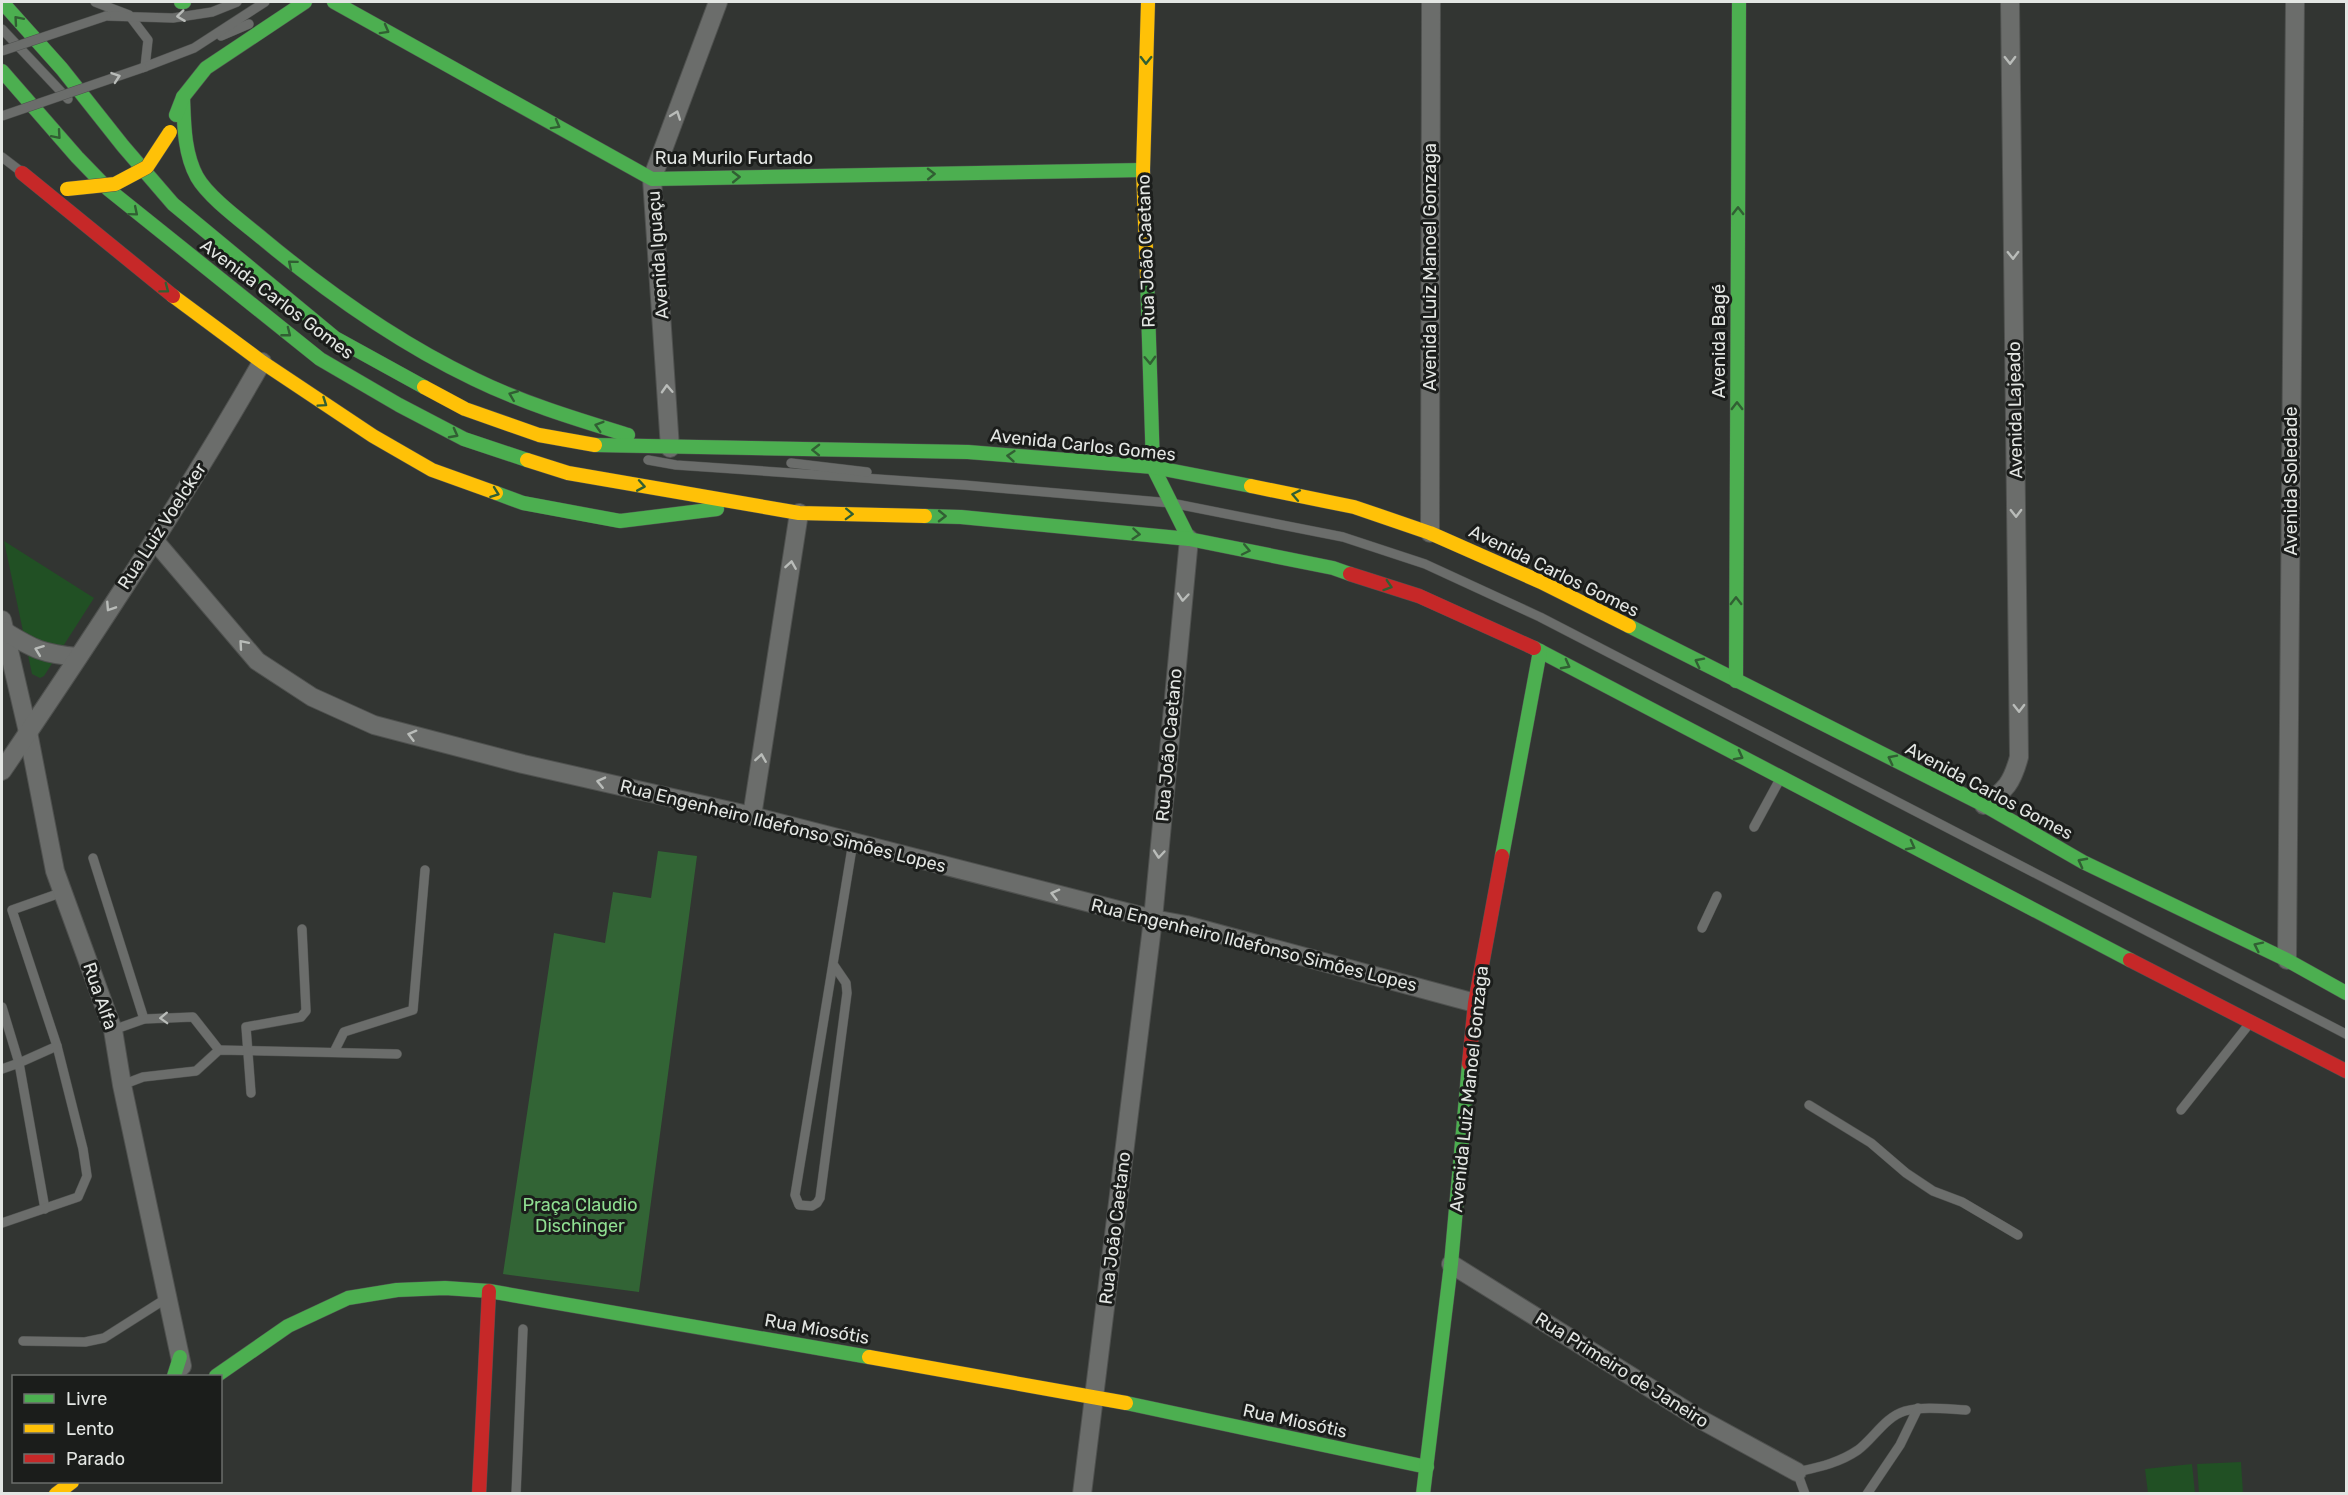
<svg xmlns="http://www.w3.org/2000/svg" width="2348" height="1495" font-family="Rubik,sans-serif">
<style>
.green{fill:#215024}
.forest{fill:#326435}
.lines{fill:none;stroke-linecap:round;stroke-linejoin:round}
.lane-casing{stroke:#4f514f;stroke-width:10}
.street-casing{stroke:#4f514f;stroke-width:20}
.fast-casing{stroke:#4f514f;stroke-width:15}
.slow-casing{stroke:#4f514f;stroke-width:15}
.jam-casing{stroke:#4f514f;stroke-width:15}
.lane{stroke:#6b6d6b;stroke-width:9}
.street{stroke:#6b6d6b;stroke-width:18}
.fast{stroke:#4caf50;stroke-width:14}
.slow{stroke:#ffc107;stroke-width:14}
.jam{stroke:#c62828;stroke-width:14}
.lane-bridge-casing{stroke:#4f514f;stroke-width:10;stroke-linecap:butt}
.slow-bridge-casing{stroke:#4f514f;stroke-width:15;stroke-linecap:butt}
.lane-bridge{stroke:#6b6d6b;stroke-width:9}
.slow-bridge{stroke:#ffc107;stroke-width:14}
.oneway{stroke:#b9bcb9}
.oneway2{stroke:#315f33}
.labels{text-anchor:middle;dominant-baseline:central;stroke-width:6;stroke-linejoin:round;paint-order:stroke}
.street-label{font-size:18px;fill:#e3e6e3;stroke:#1b1d1b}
.park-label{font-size:18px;fill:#8fde91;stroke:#1b1d1b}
</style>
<rect width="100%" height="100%" fill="#323532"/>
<!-- green -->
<g class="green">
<polygon points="4,541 94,598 44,676 40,678 32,674"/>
<polygon points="2241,1462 2243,1493 2199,1493 2197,1464"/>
<polygon points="2192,1464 2195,1493 2148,1493 2145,1469"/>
</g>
<!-- forest -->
<polygon class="forest" points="658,851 697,856 639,1292 503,1274 554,933 605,943 613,892 651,898"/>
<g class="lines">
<!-- lane casing -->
<g class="lane-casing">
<g id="lane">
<polyline points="95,2 129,15 148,40 145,67"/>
<polyline points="106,16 173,18 212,12 237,2"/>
<polyline points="2,29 68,99"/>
<polyline points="221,36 249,24"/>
<polyline points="142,68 194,48 265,2"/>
<polyline points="2,157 19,170"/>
<polyline points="648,460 676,465 964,485 1171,503 1343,537 1425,564 1540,617 2346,1034"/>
<polyline points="791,463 867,472"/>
<polyline points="1754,827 1779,781"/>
<polyline points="93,858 144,1019"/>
<polyline points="1702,928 1717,896"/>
<polyline points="833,964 846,983 847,993 820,1198 817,1203 812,1206 799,1205 795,1195 853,842"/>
<polyline points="2,1007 19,1063 57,1046"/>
<polyline points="113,1030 144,1019 193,1017 219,1050"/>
<polyline points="334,1052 344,1032 347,1031 413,1010 425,870"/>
<polyline points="2,1069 19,1063 45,1209"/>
<polyline points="122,1085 143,1077 196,1071 219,1050 397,1054"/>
<polyline points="251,1093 246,1027 301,1017 306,1011 302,929"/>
<polyline points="1809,1105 1871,1143 1906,1173 1933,1191 1962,1202 2018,1235"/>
<polyline points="2181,1110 2246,1028"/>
<polyline points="2,1223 78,1197 87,1176 83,1149 57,1046 12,910 63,892"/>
<polyline points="23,1341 85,1342 104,1338 167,1298"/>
<polyline points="516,1494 523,1329"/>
<path d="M1805,1494L1797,1472C1819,1467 1839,1463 1858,1450C1874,1438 1885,1417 1905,1411C1924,1406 1946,1409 1966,1410"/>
<polyline points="1867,1494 1900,1445 1918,1408"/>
</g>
</g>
<!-- street casing -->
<g class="street-casing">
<g id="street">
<polyline points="670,448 652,179 718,2"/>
<polyline points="1430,533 1431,2"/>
<polyline points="154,540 257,661 312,697 374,725 523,764 752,816 1153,919 1186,925 1475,1003"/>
<polyline points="2,620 28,732 55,871 113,1030 122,1085 182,1366"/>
<path d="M4,631C33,649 43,654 78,657"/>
<path d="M2,771C93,637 182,502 262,362"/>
<path d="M1984,805C2006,790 2012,783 2019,757L2010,2"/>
<polyline points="752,816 799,513"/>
<polyline points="2287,960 2295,2"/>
<polyline points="1451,1264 1698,1418 1797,1472"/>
<polyline points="1082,1494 1153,919 1189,539"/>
</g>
</g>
<!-- fast casing -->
<g class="fast-casing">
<g id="fast">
<polyline points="2,2 62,69 123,146 173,204 335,338 424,387"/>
<polyline points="181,2 184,2"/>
<polyline points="334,2 652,179 1143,170"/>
<polyline points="2,71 77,157 108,189 320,359 399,405 464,439 527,460"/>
<path d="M183,97C184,124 184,153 197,177C209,198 244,223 263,239C329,294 397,342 474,379C523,403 576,419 628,435"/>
<polyline points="176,115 183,97 206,68 305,2"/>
<polyline points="1147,277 1153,467 1189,539"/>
<polyline points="595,445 968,452 1153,467 1251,486"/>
<polyline points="496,493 523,503 620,521 717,509"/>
<polyline points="925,516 961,517 1189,539 1333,568 1350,574"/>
<polyline points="1629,626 1984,805 2083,862 2287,960 2346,993"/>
<polyline points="1534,648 2130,960"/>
<polyline points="1736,681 1739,2"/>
<polyline points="1502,856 1540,651"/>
<polyline points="174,1376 180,1357"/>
<polyline points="216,1376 288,1326 348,1298 397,1290 445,1288 489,1291 869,1357"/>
<polyline points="1126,1403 1427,1467"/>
<polyline points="1423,1494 1451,1264 1469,1064"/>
</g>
</g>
<!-- slow casing -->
<g class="slow-casing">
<g id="slow">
<polyline points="1147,277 1143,170 1148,2"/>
<polyline points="173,296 262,362 373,436 432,470 496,493"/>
<polyline points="424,387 465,409 539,435 595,445"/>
<polyline points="527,460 568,473 799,513 925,516"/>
<polyline points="1251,486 1354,507 1430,533 1541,582 1629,626"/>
<polyline points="869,1357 1126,1403"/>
<polyline points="56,1494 72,1482"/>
</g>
</g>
<!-- jam casing -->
<g class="jam-casing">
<g id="jam">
<polyline points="22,173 173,296"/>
<polyline points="1350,574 1419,596 1534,648"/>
<polyline points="2130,960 2346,1071"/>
<polyline points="1469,1064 1475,1003 1502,856"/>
<polyline points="479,1494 489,1291"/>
</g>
</g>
<!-- lane -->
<use href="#lane" class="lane"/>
<!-- street -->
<use href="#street" class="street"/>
<!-- fast -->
<use href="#fast" class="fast"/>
<!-- slow -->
<use href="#slow" class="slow"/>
<!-- jam -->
<use href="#jam" class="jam"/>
<!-- lane-bridge casing -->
<g class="lane-bridge-casing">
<g id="lane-bridge">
<polyline points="2,51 106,16"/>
<polyline points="2,116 142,68"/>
</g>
</g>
<!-- slow-bridge casing -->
<g class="slow-bridge-casing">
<polyline id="slow-bridge" points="67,189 115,184 147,167 170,132"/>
</g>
<!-- lane-bridge -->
<use href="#lane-bridge" class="lane-bridge"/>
<!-- slow-bridge -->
<use href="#slow-bridge" class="slow-bridge"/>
</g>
<!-- one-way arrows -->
<defs><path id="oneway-chevron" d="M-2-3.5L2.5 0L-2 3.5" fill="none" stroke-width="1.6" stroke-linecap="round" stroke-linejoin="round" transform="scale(1.5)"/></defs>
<g class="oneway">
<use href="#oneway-chevron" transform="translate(181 16) rotate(173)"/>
<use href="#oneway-chevron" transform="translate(2010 60) rotate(89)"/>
<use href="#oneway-chevron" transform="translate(116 77) rotate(-19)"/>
<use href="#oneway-chevron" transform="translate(676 115) rotate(-70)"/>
<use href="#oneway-chevron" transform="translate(2013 255) rotate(89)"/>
<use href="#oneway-chevron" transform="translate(667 389) rotate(-93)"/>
<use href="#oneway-chevron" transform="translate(2016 513) rotate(89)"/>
<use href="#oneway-chevron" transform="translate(791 565) rotate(-81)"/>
<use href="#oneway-chevron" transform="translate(1183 597) rotate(95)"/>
<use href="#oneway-chevron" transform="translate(110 607) rotate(123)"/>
<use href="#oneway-chevron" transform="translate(243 644) rotate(-131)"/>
<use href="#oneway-chevron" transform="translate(39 650) rotate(-159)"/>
<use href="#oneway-chevron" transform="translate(2019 708) rotate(89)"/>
<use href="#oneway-chevron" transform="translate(412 735) rotate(-165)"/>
<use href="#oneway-chevron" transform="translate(761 758) rotate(-81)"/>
<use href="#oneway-chevron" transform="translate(601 782) rotate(-167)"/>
<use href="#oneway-chevron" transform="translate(1159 854) rotate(95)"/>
<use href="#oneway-chevron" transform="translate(1055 894) rotate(-166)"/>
<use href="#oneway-chevron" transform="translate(164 1018) rotate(178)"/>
</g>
<g class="oneway2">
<use href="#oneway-chevron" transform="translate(18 20) rotate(-131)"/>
<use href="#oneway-chevron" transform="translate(385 30) rotate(29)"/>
<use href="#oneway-chevron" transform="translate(1146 60) rotate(91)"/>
<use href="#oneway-chevron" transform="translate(556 125) rotate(29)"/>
<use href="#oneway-chevron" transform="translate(57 135) rotate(49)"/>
<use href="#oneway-chevron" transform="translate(931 174) rotate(-1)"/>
<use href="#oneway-chevron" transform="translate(736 177) rotate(-1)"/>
<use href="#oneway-chevron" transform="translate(1738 211) rotate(-90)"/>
<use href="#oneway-chevron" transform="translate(134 212) rotate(40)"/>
<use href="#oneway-chevron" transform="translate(292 264) rotate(-140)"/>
<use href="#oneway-chevron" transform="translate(165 289) rotate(37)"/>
<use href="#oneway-chevron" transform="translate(287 333) rotate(38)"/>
<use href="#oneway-chevron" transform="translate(1150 360) rotate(88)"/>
<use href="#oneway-chevron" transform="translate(513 395) rotate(-158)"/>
<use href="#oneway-chevron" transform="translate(323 403) rotate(34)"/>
<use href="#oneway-chevron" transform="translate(1737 406) rotate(-90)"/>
<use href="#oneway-chevron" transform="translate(599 426) rotate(-163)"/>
<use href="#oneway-chevron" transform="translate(454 434) rotate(28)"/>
<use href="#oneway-chevron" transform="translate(816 450) rotate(-179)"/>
<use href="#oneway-chevron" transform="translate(1011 456) rotate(-175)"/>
<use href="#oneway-chevron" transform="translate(641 486) rotate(10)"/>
<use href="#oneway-chevron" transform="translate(495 493) rotate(20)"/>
<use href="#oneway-chevron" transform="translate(1296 495) rotate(-169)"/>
<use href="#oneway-chevron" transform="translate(849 514) rotate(2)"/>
<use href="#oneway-chevron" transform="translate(942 516) rotate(1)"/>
<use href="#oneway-chevron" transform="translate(1136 534) rotate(5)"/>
<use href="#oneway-chevron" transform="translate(1246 550) rotate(12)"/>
<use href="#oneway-chevron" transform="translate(1388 586) rotate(18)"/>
<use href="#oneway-chevron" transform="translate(1736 601) rotate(-90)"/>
<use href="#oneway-chevron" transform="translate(1699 662) rotate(-153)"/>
<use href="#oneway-chevron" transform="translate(1566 665) rotate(28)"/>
<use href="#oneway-chevron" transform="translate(1739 756) rotate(28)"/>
<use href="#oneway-chevron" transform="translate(1892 759) rotate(-153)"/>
<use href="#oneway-chevron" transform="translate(1911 846) rotate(28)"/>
<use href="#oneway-chevron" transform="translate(2082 862) rotate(-152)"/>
<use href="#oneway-chevron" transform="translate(2258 946) rotate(-154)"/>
</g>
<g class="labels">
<!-- street labels -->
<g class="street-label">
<text x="734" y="158">Rua Murilo Furtado</text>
<text transform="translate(1146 251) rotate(-92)">Rua João Caetano</text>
<text transform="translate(658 255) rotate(-94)">Avenida Iguaçu</text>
<text transform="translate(1430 267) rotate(-90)">Avenida Luiz Manoel Gonzaga</text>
<text transform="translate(277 299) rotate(37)">Avenida Carlos Gomes</text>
<text transform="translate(1719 341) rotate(-90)">Avenida Bagé</text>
<text transform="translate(2015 410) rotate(-91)">Avenida Lajeado</text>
<text transform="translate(1083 445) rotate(6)">Avenida Carlos Gomes</text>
<text transform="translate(2291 481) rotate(-90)">Avenida Soledade</text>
<text transform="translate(162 526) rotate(-57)">Rua Luiz Voelcker</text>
<text transform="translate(1554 571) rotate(26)">Avenida Carlos Gomes</text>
<text transform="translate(1169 745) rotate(-85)">Rua João Caetano</text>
<text transform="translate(1989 791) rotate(28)">Avenida Carlos Gomes</text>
<text transform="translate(783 826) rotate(14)">Rua Engenheiro Ildefonso Simões Lopes</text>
<text transform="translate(1254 945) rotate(14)">Rua Engenheiro Ildefonso Simões Lopes</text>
<text transform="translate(100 996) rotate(71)">Rua Alfa</text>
<text transform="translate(1469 1089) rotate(-84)">Avenida Luiz Manoel Gonzaga</text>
<text transform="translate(1115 1228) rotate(-83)">Rua João Caetano</text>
<text transform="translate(817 1329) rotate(10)">Rua Miosótis</text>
<text transform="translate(1622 1370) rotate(32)">Rua Primeiro de Janeiro</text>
<text transform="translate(1295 1421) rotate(12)">Rua Miosótis</text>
</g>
<!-- park labels -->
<g class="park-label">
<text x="580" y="1205">Praça Claudio<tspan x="580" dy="21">Dischinger</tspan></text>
</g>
</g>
<!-- border -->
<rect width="2348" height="1495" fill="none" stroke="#e3e6e3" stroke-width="6"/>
<!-- legend -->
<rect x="12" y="1375" width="210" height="108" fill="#1b1d1b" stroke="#6b6d6b" stroke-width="1.5"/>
<rect x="24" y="1394" width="30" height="9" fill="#4caf50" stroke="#6b6d6b" stroke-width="1.5"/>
<text x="66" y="1405" font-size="18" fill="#e3e6e3">Livre</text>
<rect x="24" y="1424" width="30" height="9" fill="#ffc107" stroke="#6b6d6b" stroke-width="1.5"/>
<text x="66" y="1435" font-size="18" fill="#e3e6e3">Lento</text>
<rect x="24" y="1454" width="30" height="9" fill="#c62828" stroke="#6b6d6b" stroke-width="1.5"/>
<text x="66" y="1465" font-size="18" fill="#e3e6e3">Parado</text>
</svg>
